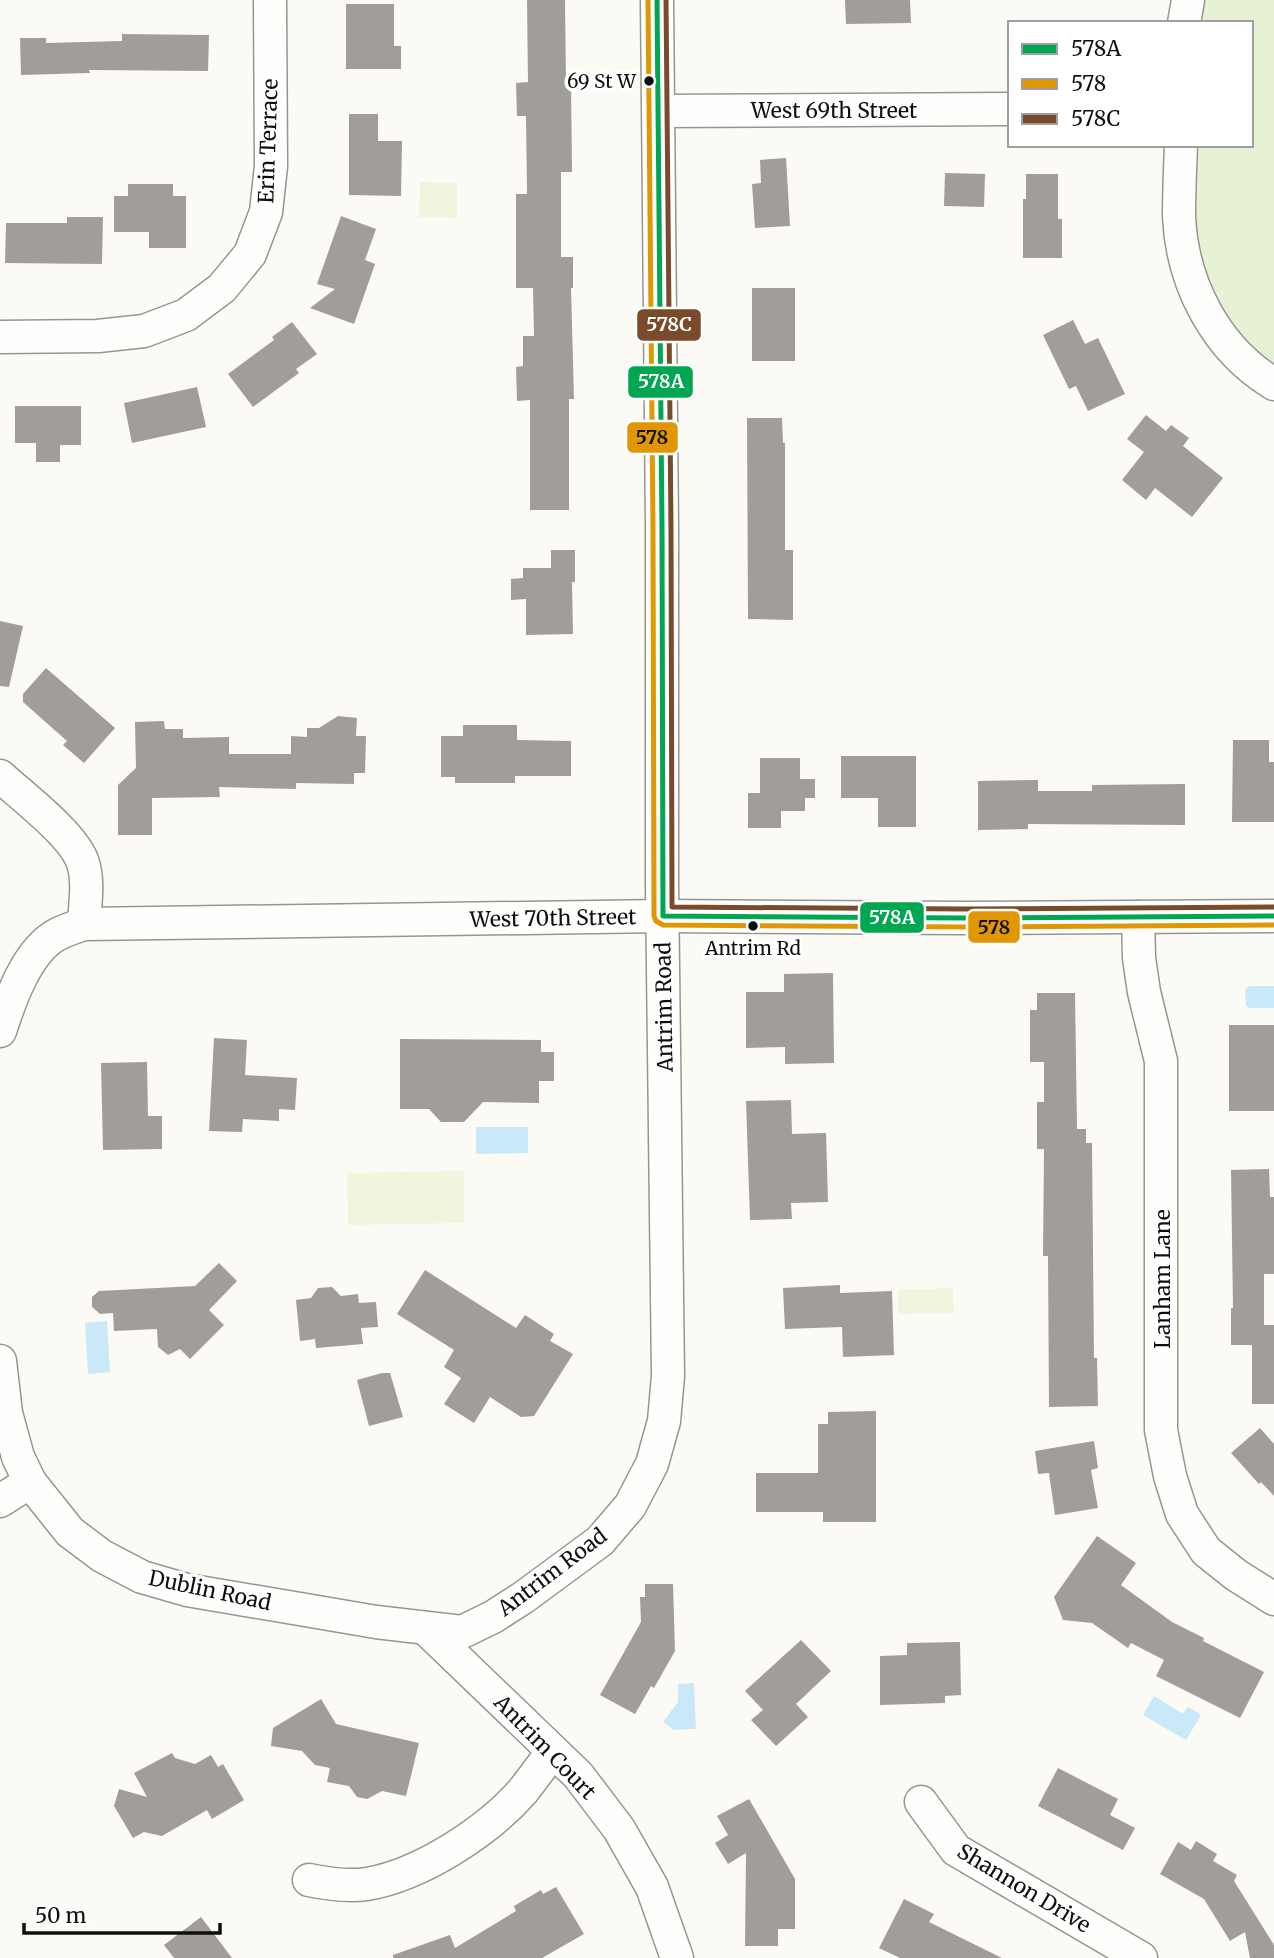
<svg xmlns="http://www.w3.org/2000/svg" width="1274" height="1958" font-family="Merriweather,serif">
<style>
.green{fill:#e6f2d3}
.pitch{fill:#f0f6dd}
.water{fill:#c9e8f8}
.building{fill:#a09d9a}
.lines{fill:none;stroke-linecap:round;stroke-linejoin:round}
.minor-casing{stroke:#969592;stroke-width:35}
.minor{stroke:#fffefd;stroke-width:32}
.bus-1-casing{stroke:#fff;stroke-width:10}
.bus-2-casing{stroke:#fff;stroke-width:10}
.bus-3-casing{stroke:#fff;stroke-width:10}
.bus-1{stroke:#00a651;stroke-width:5}
.bus-2{stroke:#e09702;stroke-width:5}
.bus-3{stroke:#7a4b2a;stroke-width:5}
.bus-dot{fill:#0f0f0f;stroke:#fff;stroke-width:2.5}
.labels{text-anchor:middle;dominant-baseline:central;stroke-width:7;stroke-linejoin:round;paint-order:stroke}
.bus-label{font-size:19px;fill:#0f0f0f;stroke:#fff;text-anchor:end}
.street-label{font-size:21px;fill:#0f0f0f;stroke:#fff}
.line-badge{stroke:#fff;stroke-width:2.5}
.badge-label{font-size:19px;text-anchor:middle;font-weight:bold;fill:#fff}
.pale-badge-label{font-size:19px;text-anchor:middle;font-weight:bold;fill:#111}
</style>
<rect width="100%" height="100%" fill="#fcfaf4"/>
<!-- green -->
<polygon class="green" points="1203,0 1274,0 1274,370 1224,319 1202,273 1194,220 1195,145 1251,145 1251,23 1197,23"/>
<!-- pitch -->
<g class="pitch">
<polygon points="420,182 457,183 457,218 419,217"/>
<polygon points="464,1171 464,1223 348,1225 347,1173"/>
<polygon points="953,1288 954,1313 898,1314 898,1290"/>
</g>
<!-- water -->
<g class="water">
<polygon points="1249,986 1274,986 1274,1008 1250,1008 1246,1006 1245,990"/>
<polygon points="476,1127 528,1127 528,1153 476,1154"/>
<polygon points="107,1321 110,1372 88,1374 85,1323"/>
<polygon points="694,1683 696,1729 674,1730 663,1722 678,1702 678,1684"/>
<polygon points="1154,1696 1183,1714 1188,1707 1201,1715 1186,1740 1143,1715"/>
</g>
<!-- building -->
<g class="building">
<polygon points="527,0 565,0 566,82 571,82 572,172 561,172 561,257 573,257 573,288 571,288 574,399 569,399 569,510 530,510 530,400 517,401 516,367 523,366 523,336 534,336 533,288 516,288 516,194 527,194 526,116 517,116 516,83 528,82"/>
<polygon points="845,0 910,0 911,23 846,24"/>
<polygon points="346,4 394,4 394,46 401,46 401,69 346,69"/>
<polygon points="122,34 209,35 208,71 89,70 90,73 21,75 20,38 46,38 46,43 122,41"/>
<polygon points="349,114 378,114 378,141 402,141 401,196 349,195"/>
<polygon points="786,158 790,226 755,228 752,184 761,183 760,160"/>
<polygon points="945,173 985,174 984,207 944,206"/>
<polygon points="1026,174 1058,174 1058,219 1062,219 1062,258 1023,258 1023,199 1026,199"/>
<polygon points="128,184 173,184 173,196 186,196 186,248 149,248 149,232 114,232 114,196 128,196"/>
<polygon points="341,216 376,229 365,260 375,264 354,324 310,308 335,289 317,284"/>
<polygon points="67,217 103,217 102,264 5,263 6,223 67,223"/>
<rect x="752" y="288" width="43" height="73"/>
<polygon points="1073,320 1085,344 1098,338 1125,394 1088,411 1076,386 1069,389 1043,335"/>
<polygon points="292,322 317,354 296,369 299,373 253,407 228,374 274,340 272,337"/>
<polygon points="197,387 206,427 132,443 124,403"/>
<polygon points="15,406 81,406 81,445 60,445 60,462 36,462 36,443 15,443"/>
<polygon points="1146,415 1166,431 1171,425 1189,438 1183,446 1223,478 1192,517 1155,488 1146,500 1122,480 1144,452 1127,439"/>
<polygon points="747,418 782,418 783,443 785,443 785,550 793,550 793,620 748,619"/>
<polygon points="551,550 575,550 575,582 572,582 573,634 526,635 526,599 511,600 511,579 523,578 523,568 551,568"/>
<polygon points="0,621 23,626 9,687 0,686"/>
<polygon points="46,668 115,728 84,763 63,745 67,741 23,702 23,694"/>
<polygon points="338,716 357,718 356,736 366,736 365,773 354,773 354,784 296,783 296,789 219,787 220,797 152,798 152,835 118,835 118,785 136,768 135,722 164,721 165,729 183,729 183,738 229,737 229,754 291,754 291,736 307,737 307,728 319,728"/>
<polygon points="463,725 517,725 517,740 571,741 571,776 515,776 515,783 455,783 455,777 441,777 441,736 463,736"/>
<polygon points="1233,740 1269,740 1269,762 1274,762 1274,822 1232,822"/>
<polygon points="841,756 916,756 916,827 878,827 878,798 841,798"/>
<polygon points="760,758 800,758 800,779 815,779 815,798 805,798 805,811 781,811 781,828 748,828 748,793 760,793"/>
<polygon points="1038,780 1038,791 1092,791 1092,785 1185,784 1185,825 1028,824 1028,829 978,830 978,781"/>
<polygon points="833,973 834,1063 785,1064 785,1047 746,1048 746,992 784,992 784,974"/>
<polygon points="1037,993 1075,993 1077,1129 1086,1129 1086,1143 1092,1143 1094,1358 1097,1358 1098,1406 1049,1407 1048,1256 1043,1256 1044,1149 1037,1149 1037,1102 1044,1102 1044,1062 1030,1062 1030,1010 1037,1010"/>
<rect x="1229" y="1025" width="45" height="86"/>
<polygon points="214,1038 247,1040 245,1075 297,1078 295,1110 279,1109 279,1121 243,1119 242,1132 209,1131"/>
<polygon points="400,1039 541,1040 541,1052 554,1052 554,1081 539,1081 539,1103 483,1102 464,1122 441,1122 429,1109 400,1109"/>
<polygon points="147,1062 148,1116 162,1116 162,1149 103,1150 101,1063"/>
<polygon points="791,1100 792,1134 826,1133 828,1202 791,1203 792,1219 750,1220 746,1101"/>
<polygon points="1269,1169 1270,1197 1274,1197 1274,1274 1264,1274 1264,1325 1274,1325 1274,1404 1252,1404 1252,1345 1231,1345 1231,1308 1233,1308 1231,1170"/>
<polygon points="219,1263 237,1281 209,1310 224,1325 190,1359 180,1349 168,1355 158,1347 157,1329 114,1331 113,1313 100,1314 92,1307 92,1297 99,1291 195,1286"/>
<polygon points="425,1270 516,1328 525,1315 554,1334 550,1341 573,1354 534,1416 521,1417 490,1397 474,1423 444,1404 461,1378 444,1367 454,1350 397,1314"/>
<polygon points="840,1285 840,1293 892,1291 894,1355 843,1357 842,1327 785,1329 783,1288"/>
<polygon points="332,1287 341,1296 358,1294 359,1303 376,1302 378,1327 361,1328 363,1344 316,1348 315,1339 300,1341 296,1300 311,1298 318,1288"/>
<polygon points="382,1373 390,1373 403,1417 369,1426 357,1380"/>
<polygon points="876,1411 876,1522 823,1522 823,1512 756,1512 756,1473 818,1473 818,1424 828,1424 828,1412"/>
<polygon points="1260,1428 1274,1444 1274,1496 1261,1482 1259,1484 1231,1453"/>
<polygon points="1094,1441 1098,1468 1091,1470 1098,1508 1055,1515 1049,1473 1038,1474 1035,1451"/>
<polygon points="1097,1536 1136,1563 1121,1585 1172,1622 1204,1638 1203,1641 1264,1672 1240,1718 1156,1676 1164,1660 1131,1643 1128,1648 1092,1623 1063,1620 1054,1597"/>
<polygon points="645,1584 673,1584 675,1651 654,1688 651,1686 635,1714 600,1695 641,1622 640,1597 645,1597"/>
<polygon points="801,1640 831,1671 796,1704 808,1717 776,1746 751,1720 763,1710 745,1691"/>
<polygon points="960,1642 961,1695 945,1696 945,1703 880,1705 880,1656 907,1655 907,1643"/>
<polygon points="321,1699 336,1724 419,1743 406,1796 382,1791 367,1799 357,1797 349,1786 327,1782 330,1768 315,1765 302,1751 271,1746 273,1728"/>
<polygon points="172,1753 175,1758 195,1764 211,1755 218,1767 223,1764 244,1800 212,1819 207,1810 162,1836 144,1832 133,1838 114,1806 119,1789 147,1797 134,1773"/>
<polygon points="1058,1768 1118,1799 1110,1815 1135,1828 1123,1850 1038,1806"/>
<polygon points="749,1799 795,1879 795,1929 778,1929 778,1946 745,1946 746,1853 728,1864 715,1843 728,1835 717,1816"/>
<polygon points="1196,1841 1217,1854 1213,1861 1237,1875 1234,1881 1274,1945 1274,1958 1250,1958 1245,1932 1230,1941 1204,1899 1160,1874 1178,1842 1191,1850"/>
<polygon points="556,1887 584,1934 542,1958 393,1958 393,1955 450,1935 455,1948 516,1911 514,1906 541,1890 543,1894"/>
<polygon points="904,1899 934,1914 929,1922 1002,1958 900,1958 879,1948"/>
<polygon points="201,1917 232,1958 174,1958 164,1945"/>
</g>
<g class="lines">
<!-- minor casing -->
<g class="minor-casing">
<g id="minor">
<polyline points="1184,23 1188,0"/>
<polyline points="659,111 1010,109"/>
<path d="M1181,145C1180,169 1179,193 1179,216C1182,284 1216,349 1274,384"/>
<polyline points="0,337 98,336 144,331 186,315 222,288 250,254 266,212 271,166 270,0"/>
<path d="M0,776C23,797 74,835 83,863C89,882 85,904 84,924"/>
<polyline points="1138,917 1139,958 1144,992 1161,1061 1161,1430 1170,1476 1182,1514 1206,1551 1236,1575 1274,1599"/>
<path d="M0,1031C10,1000 27,950 58,934C66,930 75,927 84,924L663,916L964,918L1274,916"/>
<polyline points="0,1361 6,1413 18,1457 30,1482 70,1532 102,1556 142,1577 187,1590 376,1622 462,1632 493,1617 524,1597 600,1541 630,1506 652,1464 664,1421 668,1376 662,885 662,528 657,0"/>
<polyline points="0,1501 30,1482"/>
<polyline points="425,1628 578,1775 619,1829 652,1887 677,1958"/>
<polyline points="921,1802 956,1850 1141,1958"/>
<path d="M309,1880C328,1884 347,1887 367,1884C421,1875 488,1831 523,1791C533,1778 543,1765 552,1752"/>
</g>
</g>
<!-- minor -->
<use href="#minor" class="minor"/>
<!-- bus-1 casing -->
<g class="bus-1-casing">
<polyline id="bus-1" points="657,0 662,528 663,916 964,918 1274,916"/>
</g>
<!-- bus-2 casing -->
<g class="bus-2-casing">
<polyline id="bus-2" points="648,0 653,528 654,916 656,921 663,925 964,927 1274,925"/>
</g>
<!-- bus-3 casing -->
<g class="bus-3-casing">
<polyline id="bus-3" points="666,0 671,528 672,907 964,909 1274,907"/>
</g>
<!-- bus-1 -->
<use href="#bus-1" class="bus-1"/>
<!-- bus-2 -->
<use href="#bus-2" class="bus-2"/>
<!-- bus-3 -->
<use href="#bus-3" class="bus-3"/>
</g>
<!-- markers -->
<g class="bus-dot">
<circle cx="649" cy="81" r="6"/>
<circle cx="753" cy="926" r="6"/>
</g>
<g class="labels">
<!-- bus labels -->
<g class="bus-label">
<text x="636" y="81">69 St W</text>
<text x="753" y="948" text-anchor="middle">Antrim Rd</text>
</g>
<!-- street labels -->
<g class="street-label">
<text x="834" y="110">West 69th Street</text>
<text transform="translate(268 141) rotate(-88)">Erin Terrace</text>
<text transform="translate(553 918) rotate(-1)">West 70th Street</text>
<text transform="translate(664 1007) rotate(-91)">Antrim Road</text>
<text transform="translate(1162 1279) rotate(-90)">Lanham Lane</text>
<text transform="translate(552 1572) rotate(-37)">Antrim Road</text>
<text transform="translate(210 1590) rotate(12)">Dublin Road</text>
<text transform="translate(545 1747) rotate(46)">Antrim Court</text>
<text transform="translate(1024 1888) rotate(31)">Shannon Drive</text>
</g>
</g>
<g class="line-badge">
<rect x="636" y="308" width="66" height="34" rx="7" fill="#7a4b2a"/>
<rect x="627" y="365" width="67" height="34" rx="7" fill="#00a651"/>
<rect x="626" y="421" width="53" height="33" rx="7" fill="#e09702"/>
<rect x="859" y="901" width="66" height="33" rx="7" fill="#00a651"/>
<rect x="967" y="910" width="54" height="34" rx="7" fill="#e09702"/>
</g>
<g class="badge-label">
<text x="669" y="331">578C</text>
<text x="661" y="388">578A</text>
<text x="892" y="924">578A</text>
</g>
<g class="pale-badge-label">
<text x="652" y="444">578</text>
<text x="994" y="934">578</text>
</g>
<!-- legend -->
<rect x="1008" y="21" width="245" height="126" fill="#ffffff" stroke="#9f9f9f" stroke-width="2"/>
<rect x="1022" y="44" width="35" height="10" fill="#00a651" stroke="#9f9f9f" stroke-width="2"/>
<text x="1071" y="56" font-size="21" fill="#0f0f0f">578A</text>
<rect x="1022" y="79" width="35" height="10" fill="#e09702" stroke="#9f9f9f" stroke-width="2"/>
<text x="1071" y="91" font-size="21" fill="#0f0f0f">578</text>
<rect x="1022" y="114" width="35" height="10" fill="#7a4b2a" stroke="#9f9f9f" stroke-width="2"/>
<text x="1071" y="126" font-size="21" fill="#0f0f0f">578C</text>
<!-- scale -->
<path d="M24 1923v10h196v-10" fill="none" stroke="#0f0f0f" stroke-width="3.5"/>
<text x="35" y="1923" font-size="21" fill="#0f0f0f" stroke="#ffffff" stroke-width="5" paint-order="stroke">50 m</text>
</svg>
